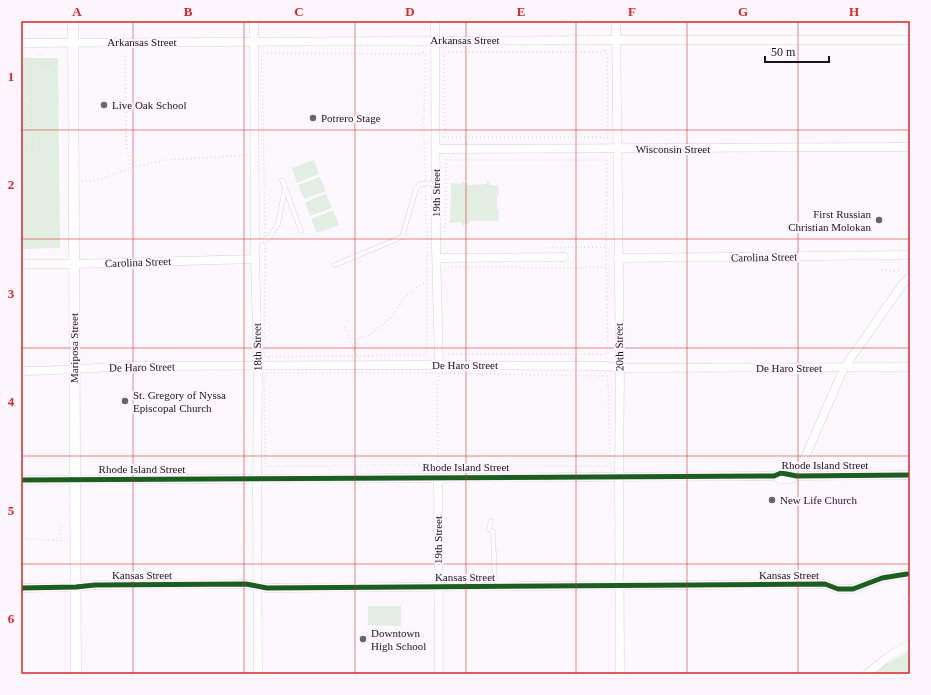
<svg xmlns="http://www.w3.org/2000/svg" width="931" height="695" font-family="Georgia,serif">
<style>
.green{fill:#e2eee2}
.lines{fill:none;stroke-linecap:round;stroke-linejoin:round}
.service-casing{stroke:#d7d3d7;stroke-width:5}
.minor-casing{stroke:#d7d3d7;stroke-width:9}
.tertiary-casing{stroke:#d7d3d7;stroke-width:11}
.path{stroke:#deddde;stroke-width:1.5;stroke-dasharray:1 3;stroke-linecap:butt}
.service{stroke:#fffeff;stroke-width:4}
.minor{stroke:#fffeff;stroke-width:8}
.tertiary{stroke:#fffeff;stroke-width:10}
.cycleway-casing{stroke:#fef6ff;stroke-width:8}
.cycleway{stroke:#1b5e20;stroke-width:5}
.grid{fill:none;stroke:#d62828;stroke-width:1;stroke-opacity:0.55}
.poi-dot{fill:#69646a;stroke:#fef6ff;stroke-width:1.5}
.labels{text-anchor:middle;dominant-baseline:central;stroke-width:4;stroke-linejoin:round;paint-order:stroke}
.street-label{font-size:11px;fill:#1a151b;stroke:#fef6ff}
.poi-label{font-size:11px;fill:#1a151b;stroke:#fef6ff;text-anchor:start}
.neatline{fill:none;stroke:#d62828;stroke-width:1.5}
.grid-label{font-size:13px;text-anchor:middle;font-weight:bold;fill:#d62828}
</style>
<rect width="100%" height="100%" fill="#fdf8fd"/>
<!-- green -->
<g class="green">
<polygon points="21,58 58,58 60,248 21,249"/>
<polygon points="314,160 319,174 297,183 292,168"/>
<polygon points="320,177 326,191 304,199 298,185"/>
<polygon points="462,181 464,183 468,183 468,185 487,184 487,182 489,182 490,185 498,185 499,195 497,197 497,208 499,210 498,221 469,221 469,224 464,224 464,225 462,226 461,222 450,223 451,183 461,184"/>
<polygon points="326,194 332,208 310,216 305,202"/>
<polygon points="333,210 339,225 317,233 311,219"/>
<polygon points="368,606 401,606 401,626 368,625"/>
<polygon points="910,651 910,674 875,674 885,665"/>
</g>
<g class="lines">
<!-- service casing -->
<g class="service-casing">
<g id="service">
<polyline points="282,180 301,231"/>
<polyline points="255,243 269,238 278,224 285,188"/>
<polyline points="335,265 402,237 416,189 420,184 436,183"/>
<polyline points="491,521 489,529 493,532 495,586"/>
<polyline points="907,598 910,597"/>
</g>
</g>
<!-- minor casing -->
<g class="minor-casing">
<g id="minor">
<polyline points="254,21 255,259 258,366 257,491 258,674"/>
<polyline points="435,21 436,248 439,365"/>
<polyline points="616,21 620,368 619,476 620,674"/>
<polyline points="21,43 616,40 910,40"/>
<polyline points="436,149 910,147"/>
<polyline points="437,258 564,257"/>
<polyline points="618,258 910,255"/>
<polyline points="21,264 73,264 255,259"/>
<path d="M21,371C57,371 93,368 129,366L447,365L606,366L620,368L910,367"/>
<path d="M774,476C782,481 789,481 797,476"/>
<polyline points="797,476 844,368 902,285 910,277"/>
<polyline points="438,478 439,674"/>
<polyline points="21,480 774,476 781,473 797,476 910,475"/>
<polyline points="21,588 76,587 95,585 246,584 267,588 825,584 838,589 853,589 882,578 907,574"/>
<polyline points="867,674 888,657 910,644"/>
</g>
</g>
<!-- tertiary casing -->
<g class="tertiary-casing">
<polyline id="tertiary" points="73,21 76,674"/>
</g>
<!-- path -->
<g class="path">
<polygon points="605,50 607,53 608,137 605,139 603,137 445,137 444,54 446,52 602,52"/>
<polygon points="423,52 425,54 424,130 427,249 427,352 423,355 266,357 264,355 265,240 262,55 263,53 419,54"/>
<polyline points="125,56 126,142 131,168"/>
<polyline points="30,100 61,99"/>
<polyline points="32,151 30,67 42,67 45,65 52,65 52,63 40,63 40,55"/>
<polyline points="82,181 95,181 134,167 167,160 247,155"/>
<polyline points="445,232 446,160 606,160 607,162 606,247 608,352 606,354 447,354"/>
<polyline points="544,248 606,247"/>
<polyline points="569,268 607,267"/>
<polyline points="445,270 448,267 568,268"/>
<polyline points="882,270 901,271"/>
<polyline points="345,327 356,355"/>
<polyline points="354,351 358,339 369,335 385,323 393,316 403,299 417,287 426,282"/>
<polygon points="266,373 446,373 602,376 606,373 608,379 610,464 608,466 438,465 267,466 265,465 264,375"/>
<polyline points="438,465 437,391 439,373"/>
<polyline points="21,537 28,539 65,541"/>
<polyline points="53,540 54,538 60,538 61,526 65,526"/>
</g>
<!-- service -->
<use href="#service" class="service"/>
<!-- minor -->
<use href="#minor" class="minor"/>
<!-- tertiary -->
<use href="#tertiary" class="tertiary"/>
<!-- cycleway casing -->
<g class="cycleway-casing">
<g id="cycleway">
<polyline points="21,480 774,476 781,473 797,476 910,475"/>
<polyline points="21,588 76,587 95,585 246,584 267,588 825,584 838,589 853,589 882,578 907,574"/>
</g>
</g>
<!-- cycleway -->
<use href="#cycleway" class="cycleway"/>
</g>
<!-- grid -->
<path class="grid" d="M133,21V674M244,21V674M355,21V674M466,21V674M576,21V674M687,21V674M798,21V674M21,130H910M21,239H910M21,348H910M21,456H910M21,564H910"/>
<!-- markers -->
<g class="poi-dot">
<circle cx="104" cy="105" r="4"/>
<circle cx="313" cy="118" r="4"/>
<circle cx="879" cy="220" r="4"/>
<circle cx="125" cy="401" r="4"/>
<circle cx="772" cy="500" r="4"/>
<circle cx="363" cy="639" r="4"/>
</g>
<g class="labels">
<!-- street labels -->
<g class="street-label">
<text x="465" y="40">Arkansas Street</text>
<text x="142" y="42">Arkansas Street</text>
<text x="673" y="149">Wisconsin Street</text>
<text transform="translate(436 193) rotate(-90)">19th Street</text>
<text transform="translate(764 257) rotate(-1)">Carolina Street</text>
<text transform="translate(138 262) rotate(-2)">Carolina Street</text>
<text transform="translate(257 347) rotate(-91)">18th Street</text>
<text transform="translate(619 347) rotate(-91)">20th Street</text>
<text transform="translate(74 348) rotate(-90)">Mariposa Street</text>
<text x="465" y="365">De Haro Street</text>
<text transform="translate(142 367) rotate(-1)">De Haro Street</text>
<text x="789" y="368">De Haro Street</text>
<text x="825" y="465">Rhode Island Street</text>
<text x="466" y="467">Rhode Island Street</text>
<text x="142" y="469">Rhode Island Street</text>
<text transform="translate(438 540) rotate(-90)">19th Street</text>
<text x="142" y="575">Kansas Street</text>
<text x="789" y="575">Kansas Street</text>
<text x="465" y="577">Kansas Street</text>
</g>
<!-- poi labels -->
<g class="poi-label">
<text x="112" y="105">Live Oak School</text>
<text x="321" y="118">Potrero Stage</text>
<text x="871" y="214" text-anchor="end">First Russian<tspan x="871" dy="13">Christian Molokan</tspan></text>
<text x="133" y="395">St. Gregory of Nyssa<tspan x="133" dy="13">Episcopal Church</tspan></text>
<text x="780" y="500">New Life Church</text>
<text x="371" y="633">Downtown<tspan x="371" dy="13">High School</tspan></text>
</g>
</g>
<!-- border -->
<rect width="931" height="695" fill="none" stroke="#fef6ff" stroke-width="44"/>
<!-- scale -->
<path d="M765 56v6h64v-6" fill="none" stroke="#1a151b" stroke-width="2"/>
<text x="771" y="56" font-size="12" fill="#1a151b" stroke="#fef6ff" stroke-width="3" paint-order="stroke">50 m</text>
<rect x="22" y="22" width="887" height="651" class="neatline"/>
<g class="grid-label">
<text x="77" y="16">A</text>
<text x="188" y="16">B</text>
<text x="299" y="16">C</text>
<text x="410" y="16">D</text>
<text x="521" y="16">E</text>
<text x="632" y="16">F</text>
<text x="743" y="16">G</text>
<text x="854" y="16">H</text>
<text x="11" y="81">1</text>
<text x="11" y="189">2</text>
<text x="11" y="298">3</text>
<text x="11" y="406">4</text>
<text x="11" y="515">5</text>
<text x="11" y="623">6</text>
</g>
</svg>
